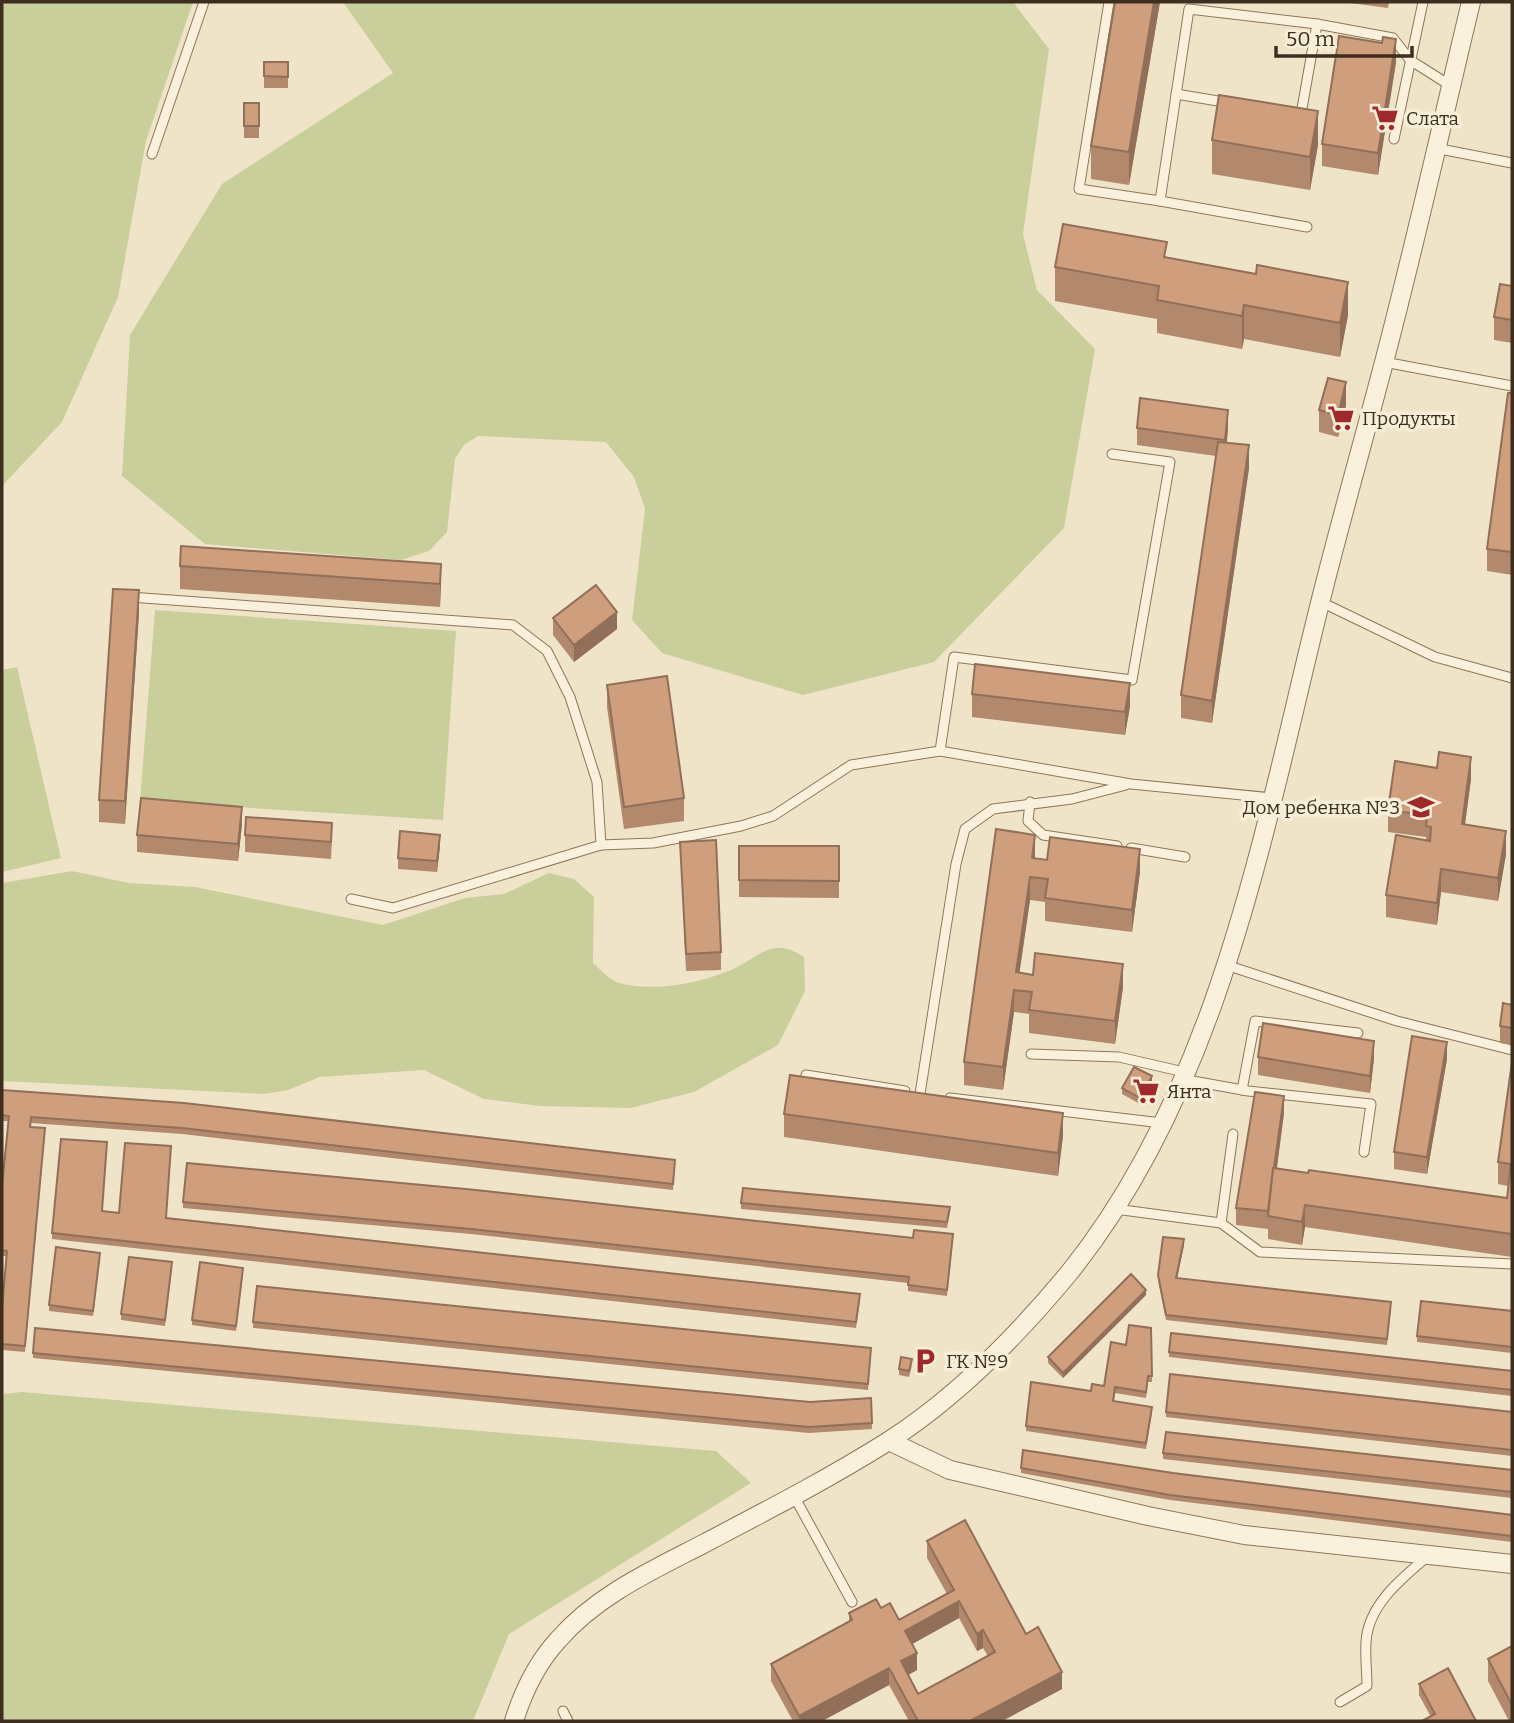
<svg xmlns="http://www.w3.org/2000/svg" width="1514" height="1723" font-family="Bitter,serif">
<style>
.green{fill:#c9cf9b}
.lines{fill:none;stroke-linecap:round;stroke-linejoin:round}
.lane-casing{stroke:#8d765c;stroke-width:11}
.street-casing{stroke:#8d765c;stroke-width:20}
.lane{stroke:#faf1dc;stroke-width:9}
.street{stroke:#faf1dc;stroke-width:18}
.wall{fill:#b2896c;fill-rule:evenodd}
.shaded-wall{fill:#916f58}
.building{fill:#cf9f7d;stroke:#916f58;stroke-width:2;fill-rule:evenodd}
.labels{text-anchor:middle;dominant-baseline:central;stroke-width:7;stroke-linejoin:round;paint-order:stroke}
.poi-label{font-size:19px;fill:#3d2e20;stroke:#f7eed8;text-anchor:start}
</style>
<rect width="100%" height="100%" fill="#f0e4c8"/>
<!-- green -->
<g class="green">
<polygon points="2,2 193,2 146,141 118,297 62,422 2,486"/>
<polygon points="343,2 1013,2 1049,49 1023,234 1037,290 1095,349 1064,528 934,662 803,695 662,653 632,620 645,509 634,477 606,442 478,436 464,445 455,459 447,532 429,551 401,560 205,544 122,476 130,335 222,184 393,73"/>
<polygon points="155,610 456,631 443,820 140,801"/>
<polygon points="17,667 61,858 2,872 2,670"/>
<path d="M72,871L129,883L195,887L383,925L465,898L504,894L549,873L574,879L594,897L593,963C600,969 610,980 619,983C655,992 697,984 731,970C760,957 772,935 804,957L805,991L778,1045L694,1092L630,1108L540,1106L484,1099L424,1070L320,1077L288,1090L265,1094L2,1081V883Z"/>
<polygon points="22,1392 716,1451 751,1483 509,1634 473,1721 2,1721 2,1394"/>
</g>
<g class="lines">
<!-- lane casing -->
<g class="lane-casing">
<g id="lane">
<polyline points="1109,2 1079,189 1160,201 1189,9 1317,24 1393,38 1410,60 1451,86"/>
<polyline points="1176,94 1230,103"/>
<polyline points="1295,113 1301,114 1317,24"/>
<polyline points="1394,139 1423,2"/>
<polyline points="1435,148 1512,163"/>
<polyline points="152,154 204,2"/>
<polyline points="1160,201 1307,227"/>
<polyline points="1384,362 1512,386"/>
<polyline points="130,597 513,625 547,651 570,697 597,782 601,845 393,908 351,899"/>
<polyline points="1321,602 1435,657 1512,678"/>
<polyline points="940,751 954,657 1132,680 1170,462 1112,454"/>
<polyline points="1030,802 1028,821 1043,835 1117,846"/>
<polyline points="601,845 653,843 741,826 773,816 851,765 940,751 1131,784 1273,798"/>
<polyline points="1131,848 1185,857"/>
<polyline points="1226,965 1397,1021 1512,1050"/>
<polyline points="1031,1054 1119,1057 1184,1072"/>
<polyline points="806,1075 905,1091"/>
<polyline points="1182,1079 1248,1091 1371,1104 1364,1152"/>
<polyline points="1242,1090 1255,1021 1358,1033"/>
<polyline points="920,1094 956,864 965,829 993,809 1072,799 1126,785"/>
<polyline points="950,1098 1162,1123"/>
<polyline points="1115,1209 1221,1223 1233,1134"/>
<polyline points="1221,1223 1260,1252 1512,1264"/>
<polyline points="794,1496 852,1602"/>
<path d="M1340,1702L1367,1686C1367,1672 1365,1657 1366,1642C1368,1605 1402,1578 1428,1556"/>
<polyline points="563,1711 568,1721"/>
</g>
</g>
<!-- street casing -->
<g class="street-casing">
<g id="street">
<polyline points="889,1441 950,1470 1148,1516 1244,1535 1512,1564"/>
<path d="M514,1721C523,1692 537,1663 558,1640C597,1595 653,1570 705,1543C766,1511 828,1479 887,1442C956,1398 1017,1336 1069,1273C1219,1087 1263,833 1319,607C1339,526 1362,446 1383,366C1415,245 1442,123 1471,2"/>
</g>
</g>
<!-- lane -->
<use href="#lane" class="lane"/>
<!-- street -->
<use href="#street" class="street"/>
</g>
<!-- wall -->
<g class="wall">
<polygon points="1160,2 1129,185 1091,179 1091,146"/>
<polygon points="1343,2 1389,2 1388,8"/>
<rect x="264" y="62" width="24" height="26"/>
<polygon points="1396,62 1378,175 1322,166 1322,144"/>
<rect x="244" y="103" width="15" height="35"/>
<polygon points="1212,140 1318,145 1310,190 1212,174"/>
<polygon points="1167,257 1348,315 1340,357 1244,339 1242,349 1157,333 1157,319 1055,301 1055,267"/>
<polygon points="1512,286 1512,343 1494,340 1494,317"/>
<polygon points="1512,393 1512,575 1487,571 1487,549"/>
<polygon points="1346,405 1338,437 1319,432 1319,410"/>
<polygon points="1137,428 1228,428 1227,443 1249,468 1212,723 1181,718 1181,695 1216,456 1137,445"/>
<polygon points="441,564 440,607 180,589 180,566"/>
<polygon points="139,613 125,824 99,822 99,800"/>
<polygon points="553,618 617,629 574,662 553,635"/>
<polygon points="607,685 684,798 684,821 624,829 607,707"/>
<polygon points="972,694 1130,706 1125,735 972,717"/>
<polygon points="1471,779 1465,824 1506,854 1498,901 1441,892 1437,925 1386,917 1386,895 1426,840 1426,837 1388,832 1388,810"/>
<polygon points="242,824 238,861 137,852 137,835"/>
<polygon points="245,835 332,840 331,859 245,852"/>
<polygon points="680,842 721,952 721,970 686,971"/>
<polygon points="440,846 437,872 398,869 398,858"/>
<polygon points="739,846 839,846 839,898 739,897"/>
<polygon points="1035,858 1140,872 1132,932 1045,921 1045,902 1030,900 1019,973 1123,987 1115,1044 1029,1033 1029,1014 1014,1012 1003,1090 964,1085 964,1062"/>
<polygon points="1512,1005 1512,1045 1500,1043 1500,1026"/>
<polygon points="1258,1057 1374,1058 1370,1093 1258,1075"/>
<polygon points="1447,1059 1427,1174 1394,1169 1394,1152"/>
<polygon points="1512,1062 1512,1257 1305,1227 1302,1245 1268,1239 1268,1229 1236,1225 1236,1208 1284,1113 1277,1168 1308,1173 1507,1198 1508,1186 1498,1184 1498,1162"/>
<polygon points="1152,1082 1140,1104 1122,1094 1122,1088"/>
<polygon points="2,1090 675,1165 673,1190 182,1134 31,1123 31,1127 45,1134 25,1352 2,1350 2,1308 7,1256 2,1256 2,1185 8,1121 2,1121"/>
<polygon points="784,1114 1063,1136 1058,1176 784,1137"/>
<polygon points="183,1202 913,1238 953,1240 947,1296 908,1291 908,1283 471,1234 183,1208"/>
<polygon points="741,1203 950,1212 947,1228 741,1209"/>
<polygon points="102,1211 860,1300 856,1328 52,1239 52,1233"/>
<polygon points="1184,1245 1177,1278 1391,1308 1387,1345 1166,1320 1158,1280 1158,1275"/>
<polygon points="100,1259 93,1316 49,1311 49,1305"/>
<polygon points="172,1268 165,1326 121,1320 121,1314"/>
<polygon points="243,1274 236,1331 192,1325 192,1320"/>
<polygon points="1146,1295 1063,1378 1048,1363 1048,1357"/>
<polygon points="1512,1311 1512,1353 1417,1342 1417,1336"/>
<polygon points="253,1322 871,1354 868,1390 253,1328"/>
<polygon points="1151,1328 1152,1382 1148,1382 1146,1398 1115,1393 1114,1401 1152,1413 1146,1449 1026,1431 1026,1426 1091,1391 1104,1386 1126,1345"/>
<polygon points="1169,1352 1512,1371 1512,1396 1169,1357"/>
<polygon points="33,1353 810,1402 871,1398 872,1429 809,1433 33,1358"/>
<polygon points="912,1365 909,1377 899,1375 899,1369"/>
<polygon points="1166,1412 1512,1412 1512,1456 1166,1417"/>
<polygon points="1163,1453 1512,1470 1512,1498 1163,1459"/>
<polygon points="1021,1468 1173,1473 1512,1515 1512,1542 1170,1500 1021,1473"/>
<path d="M927,1541L1026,1634L1062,1689L1002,1721H909L889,1685L822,1721H793L771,1681V1664L849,1622V1613L881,1608L899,1620L947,1594L927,1558ZM959,1618L977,1651L983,1648L988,1656L918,1694L908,1675L917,1670L912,1644Z"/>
<polygon points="1512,1646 1512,1721 1509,1721 1488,1681 1488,1659"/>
<polygon points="1419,1684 1476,1721 1431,1717 1419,1695"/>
</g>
<!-- shaded-wall -->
<g class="shaded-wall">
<polygon points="1154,2 1160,2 1129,185 1129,152"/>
<polygon points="1396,39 1396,62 1378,175 1378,153"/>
<polygon points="1318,111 1318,145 1310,190 1310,157"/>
<polygon points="1348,282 1348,315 1340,357 1340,323"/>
<polygon points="1244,305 1244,339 1242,349 1242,316"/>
<polygon points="1346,382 1346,405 1338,437 1338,415"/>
<polygon points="1228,410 1228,428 1225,457 1225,440"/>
<polygon points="1249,445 1249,468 1212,723 1212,701"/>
<polygon points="441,564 441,586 440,607 440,584"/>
<polygon points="139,590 139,613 125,824 125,801"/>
<polygon points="617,612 617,629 574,662 574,645"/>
<polygon points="1130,683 1130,706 1125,735 1125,712"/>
<polygon points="1471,757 1471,779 1462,846 1462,824"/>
<polygon points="242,807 242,824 238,861 238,844"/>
<polygon points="1506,831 1506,854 1498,901 1498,878"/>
<polygon points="440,835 440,846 437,872 437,861"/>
<polygon points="1035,835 1035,857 1032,881 1032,858"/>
<polygon points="1140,849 1140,872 1132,932 1132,910"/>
<polygon points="1441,869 1441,892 1437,925 1437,903"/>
<polygon points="1030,877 1030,900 1017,990 1016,972"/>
<polygon points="1123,964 1123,987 1115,1044 1115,1021"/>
<polygon points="1014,990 1014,1012 1003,1090 1003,1067"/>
<polygon points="1374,1041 1374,1058 1370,1093 1370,1076"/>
<polygon points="1447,1042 1447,1059 1427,1174 1427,1157"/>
<polygon points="1152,1076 1152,1082 1140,1104 1140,1098"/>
<polygon points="1284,1096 1284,1113 1270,1217 1268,1211"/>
<polygon points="1063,1113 1063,1136 1058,1176 1058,1153"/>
<polygon points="1305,1205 1305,1227 1302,1245 1302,1222"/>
<polygon points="1184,1239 1184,1245 1176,1284 1176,1278"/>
<polygon points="1146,1290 1146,1295 1063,1378 1063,1373"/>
<polygon points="959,1601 959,1618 905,1648 905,1631"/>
<polygon points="983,1630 983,1648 977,1651 977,1634"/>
<polygon points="917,1653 917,1670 901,1679 901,1661"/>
<polygon points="889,1668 889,1685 822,1721 799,1721 799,1716"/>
<polygon points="1062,1672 1062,1689 1002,1721 970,1721"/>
</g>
<!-- building -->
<g class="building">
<polygon points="1115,2 1154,2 1129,152 1091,146"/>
<polygon points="1339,36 1382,43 1383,37 1396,39 1378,153 1322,144"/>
<polygon points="264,62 288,62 288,77 264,76"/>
<polygon points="1219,95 1318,111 1310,157 1212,140"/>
<rect x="244" y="103" width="15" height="23"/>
<polygon points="1063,224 1167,242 1164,257 1256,274 1257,265 1348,282 1340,323 1244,305 1242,316 1157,300 1159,286 1055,267"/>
<polygon points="1500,284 1512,286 1512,320 1494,317"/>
<polygon points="1328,378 1346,382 1338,415 1319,410"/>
<polygon points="1508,393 1512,393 1512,552 1487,549"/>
<polygon points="1140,398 1228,410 1225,440 1137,428"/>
<polygon points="1218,442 1249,445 1212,701 1181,695"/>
<polygon points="181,546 441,564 440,584 180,566"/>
<polygon points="596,585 617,612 574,645 553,618"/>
<polygon points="113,589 139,590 125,801 99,800"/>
<polygon points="975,664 1130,683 1125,712 972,694"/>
<polygon points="667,676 684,798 624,807 607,685"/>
<polygon points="1439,752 1471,757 1462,824 1506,831 1498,878 1441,869 1437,903 1386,895 1396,835 1430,841 1431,827 1426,826 1427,815 1388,810 1395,761 1437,768"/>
<polygon points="141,798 242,807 238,844 137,835"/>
<polygon points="246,817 332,823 331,842 245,835"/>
<polygon points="996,829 1035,835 1032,858 1047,860 1050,837 1140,849 1132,910 1045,898 1048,879 1030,877 1016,972 1033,975 1035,953 1123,964 1115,1021 1029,1010 1032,992 1014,990 1003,1067 964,1062"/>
<polygon points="400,831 440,835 437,861 398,858"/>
<polygon points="716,840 721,952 686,954 680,842"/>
<polygon points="739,846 839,846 839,881 739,880"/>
<polygon points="1503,1003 1512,1005 1512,1028 1500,1026"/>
<polygon points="1263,1023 1374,1041 1370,1076 1258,1057"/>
<polygon points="1412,1036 1447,1042 1427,1157 1394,1152"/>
<polygon points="1512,1062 1512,1234 1305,1205 1302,1222 1268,1216 1273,1168 1308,1173 1309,1170 1507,1198 1511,1164 1498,1162"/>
<polygon points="1134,1067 1152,1076 1140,1098 1122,1088"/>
<polygon points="790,1075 1063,1113 1058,1153 784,1114"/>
<polygon points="2,1090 184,1103 675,1160 673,1184 182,1128 31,1117 30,1127 45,1128 25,1346 2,1344 2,1308 7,1251 2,1250 2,1186 9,1116 2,1115"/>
<polygon points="1255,1092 1284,1096 1274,1168 1273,1168 1268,1211 1236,1208"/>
<polygon points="61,1139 107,1142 102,1211 119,1213 125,1143 171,1146 166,1218 860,1294 856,1322 52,1233"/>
<polygon points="187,1163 476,1190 913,1238 914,1230 953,1234 947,1290 908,1285 909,1277 471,1229 183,1202"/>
<polygon points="743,1188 950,1207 947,1222 741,1203"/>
<polygon points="1163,1237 1184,1239 1176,1278 1391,1302 1387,1339 1166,1315 1158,1275"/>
<polygon points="56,1247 100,1253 93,1311 49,1305"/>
<polygon points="129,1257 172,1262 165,1320 121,1314"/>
<polygon points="200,1262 243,1268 236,1326 192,1320"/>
<polygon points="1131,1274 1146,1290 1063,1373 1048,1357"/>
<polygon points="257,1286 871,1348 868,1384 253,1322"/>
<polygon points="1421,1301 1512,1311 1512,1347 1417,1336"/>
<polygon points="1129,1325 1151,1328 1152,1376 1148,1376 1146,1392 1115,1387 1113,1401 1152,1407 1146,1443 1026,1426 1031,1382 1091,1391 1092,1384 1104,1386 1111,1342 1126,1345"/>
<polygon points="35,1328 810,1402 871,1398 872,1423 809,1427 33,1353"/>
<polygon points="1171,1333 1512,1371 1512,1390 1169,1352"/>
<polygon points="901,1357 912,1359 909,1371 899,1369"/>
<polygon points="1170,1374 1512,1412 1512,1450 1166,1412"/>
<polygon points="1166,1432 1512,1470 1512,1492 1163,1453"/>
<polygon points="1023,1450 1173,1473 1512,1515 1512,1536 1170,1495 1021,1468"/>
<path d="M965,1520L1026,1634L1038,1627L1062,1672L970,1721H918L889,1668L799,1716L771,1664L852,1620L849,1613L876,1599L881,1608L890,1603L899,1620L954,1590L927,1541ZM959,1601L977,1634L983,1630L995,1652L918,1694L901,1661L917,1653L905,1631Z"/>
<polygon points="1512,1646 1512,1705 1488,1659"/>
<polygon points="1448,1668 1476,1721 1422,1721 1435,1714 1419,1684"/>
</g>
<!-- icons -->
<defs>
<g id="supermarket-bare" transform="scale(2.1)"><path d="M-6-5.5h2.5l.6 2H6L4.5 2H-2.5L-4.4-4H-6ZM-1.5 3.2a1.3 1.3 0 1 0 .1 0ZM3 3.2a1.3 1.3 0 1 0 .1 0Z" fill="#9e2a2b" stroke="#f7eed8" stroke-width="2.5" paint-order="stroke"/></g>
<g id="school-bare" transform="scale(2.1)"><path d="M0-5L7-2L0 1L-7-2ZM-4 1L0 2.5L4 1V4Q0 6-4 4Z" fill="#9e2a2b" stroke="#f7eed8" stroke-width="2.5" paint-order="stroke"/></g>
<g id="parking-bare" transform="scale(2.1)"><path d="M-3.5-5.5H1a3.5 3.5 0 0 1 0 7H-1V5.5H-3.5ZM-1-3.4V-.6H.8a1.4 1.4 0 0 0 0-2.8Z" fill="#9e2a2b" stroke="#f7eed8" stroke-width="2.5" paint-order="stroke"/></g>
</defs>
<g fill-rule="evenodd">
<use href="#supermarket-bare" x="1385" y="118"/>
<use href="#supermarket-bare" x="1341" y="418"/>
<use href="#school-bare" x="1421" y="807"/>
<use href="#supermarket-bare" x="1146" y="1091"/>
<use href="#parking-bare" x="925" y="1361"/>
</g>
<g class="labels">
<!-- poi labels -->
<g class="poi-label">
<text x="1406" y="118">Слата</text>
<text x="1362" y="418">Продукты</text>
<text x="1400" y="807" text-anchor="end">Дом ребенка №3</text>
<text x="1167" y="1091">Янта</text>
<text x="946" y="1361">ГК №9</text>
</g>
</g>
<!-- border -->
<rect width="1514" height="1723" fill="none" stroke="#3d2e20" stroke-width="7"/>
<!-- scale -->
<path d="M1276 46v10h136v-10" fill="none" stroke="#3d2e20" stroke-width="3.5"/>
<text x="1286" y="46" font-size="21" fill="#3d2e20" stroke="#f7eed8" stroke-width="5" paint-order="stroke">50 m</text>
</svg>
